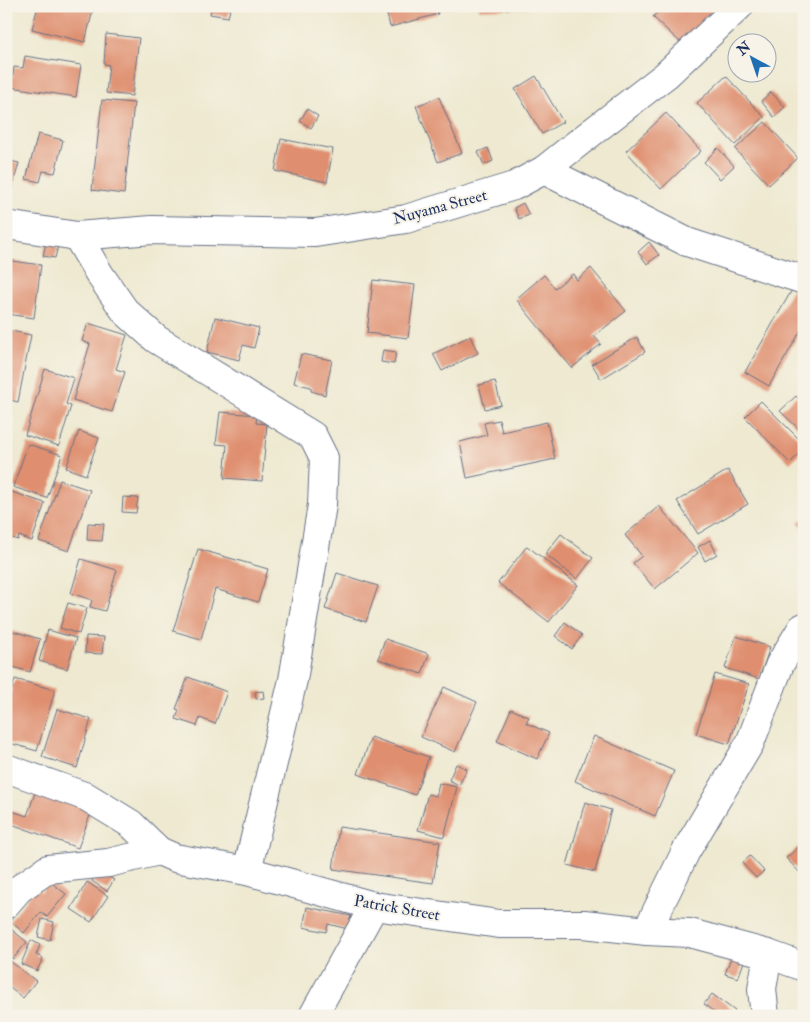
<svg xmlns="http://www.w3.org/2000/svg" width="810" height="1022" font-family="'IM FELL Double Pica',serif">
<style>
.building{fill:#df8f70}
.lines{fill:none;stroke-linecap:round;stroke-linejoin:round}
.minor-casing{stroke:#657086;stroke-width:30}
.minor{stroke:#fff;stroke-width:28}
.labels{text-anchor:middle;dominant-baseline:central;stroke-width:4;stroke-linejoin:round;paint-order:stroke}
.street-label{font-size:16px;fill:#1b2f5e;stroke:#f7f3e8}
</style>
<rect width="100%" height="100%" fill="#f7f3e8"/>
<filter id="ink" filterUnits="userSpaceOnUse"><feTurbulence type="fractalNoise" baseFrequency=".02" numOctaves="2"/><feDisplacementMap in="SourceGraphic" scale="10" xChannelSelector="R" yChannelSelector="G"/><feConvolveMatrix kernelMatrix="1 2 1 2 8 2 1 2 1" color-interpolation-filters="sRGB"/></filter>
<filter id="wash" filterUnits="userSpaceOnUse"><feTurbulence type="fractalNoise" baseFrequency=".0096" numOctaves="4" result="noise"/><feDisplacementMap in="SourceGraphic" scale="20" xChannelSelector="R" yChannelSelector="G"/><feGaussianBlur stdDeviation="1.12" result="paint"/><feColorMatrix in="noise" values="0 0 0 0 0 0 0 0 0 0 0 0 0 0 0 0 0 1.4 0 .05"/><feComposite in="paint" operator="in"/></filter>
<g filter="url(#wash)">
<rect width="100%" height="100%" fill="#eee9d0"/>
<g id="blocks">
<!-- building -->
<g class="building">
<polygon points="38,6 94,6 85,42 32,29"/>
<polygon points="212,6 231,6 228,17 210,14"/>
<polygon points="385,6 435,6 438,14 390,27"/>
<polygon points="441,6 457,6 457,7 441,10"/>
<polygon points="479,6 529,6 529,8 479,10"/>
<polygon points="663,6 717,6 682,44 653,17"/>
<polygon points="106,34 139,38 132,96 106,93 109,65 104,64"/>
<polygon points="25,56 81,65 76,97 11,87 14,67 23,68"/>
<polygon points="536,76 563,122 542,134 515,89"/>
<polygon points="726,76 764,117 735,145 697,103"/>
<polygon points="771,92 785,107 774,117 761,101"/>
<polygon points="439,97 462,153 438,162 416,106"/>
<polygon points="102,100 134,103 124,194 92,190"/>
<polygon points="307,109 318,116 311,128 300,121"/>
<polygon points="666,113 701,151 661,189 626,151"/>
<polygon points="765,122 798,158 769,185 735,149"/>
<polygon points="38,134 63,140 55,173 43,171 40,182 26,179"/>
<polygon points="281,139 333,149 327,182 275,171"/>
<polygon points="488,148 493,161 484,165 478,152"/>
<polygon points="718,148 734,166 720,179 704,162"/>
<polygon points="6,160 19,163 10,196 6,195"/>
<polygon points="523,203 529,215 519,219 514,208"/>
<polygon points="649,242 659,255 647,264 638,252"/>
<polygon points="46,243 58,246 55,258 43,256"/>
<polygon points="6,260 41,265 34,318 6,314"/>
<polygon points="591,268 626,311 594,336 601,344 572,368 516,299 544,275 555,288 573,274 577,280"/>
<polygon points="373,280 415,285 408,338 367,333"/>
<polygon points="793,288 804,294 804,325 769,386 745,372"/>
<polygon points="215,317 259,328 254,348 243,345 239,360 207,352"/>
<polygon points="88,323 127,335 116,369 125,372 112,412 73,400 90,344 82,341"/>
<polygon points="6,330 31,335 18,402 6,399"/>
<polygon points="470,336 478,353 442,371 433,354"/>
<polygon points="637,337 645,352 601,379 592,364"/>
<polygon points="383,350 396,352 394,364 381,362"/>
<polygon points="301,354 332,360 325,395 311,391 311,387 294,383"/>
<polygon points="45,369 74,378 66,404 71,406 59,446 25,435"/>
<polygon points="495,381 501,405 485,409 479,385"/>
<polygon points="796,396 804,404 804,434 780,411"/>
<polygon points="761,401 804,444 804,449 790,463 745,417"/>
<polygon points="220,412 257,415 256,423 267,424 262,481 224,478 227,445 216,444"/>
<polygon points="499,420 502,432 547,422 555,459 467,478 460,442 487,435 484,423"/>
<polygon points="79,431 99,438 86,475 66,468"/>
<polygon points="28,444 62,455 47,498 13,487"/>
<polygon points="728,470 748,504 698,534 677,501"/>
<polygon points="60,480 90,490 69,551 39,541"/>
<polygon points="6,490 45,503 32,541 19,536 18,540 6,536"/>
<polygon points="123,497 138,498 136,513 122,512"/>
<polygon points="659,506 698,553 655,589 633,563 642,556 625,535"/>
<polygon points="804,518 804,529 798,522"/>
<polygon points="88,523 104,524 102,541 87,540"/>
<polygon points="561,534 593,558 577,579 545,554"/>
<polygon points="710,540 717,554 705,561 698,547"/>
<polygon points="527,546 578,585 549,622 498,583"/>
<polygon points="198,549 268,569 258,602 215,589 201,639 173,631"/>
<polygon points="81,559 117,570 105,611 90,607 92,600 71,593"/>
<polygon points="337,573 378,586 366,622 325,609"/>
<polygon points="68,603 87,608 79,634 60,628"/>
<polygon points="565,622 582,635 572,649 555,636"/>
<polygon points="6,629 40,639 30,672 6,665"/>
<polygon points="48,630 76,638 67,669 39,661"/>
<polygon points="86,636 104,637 102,654 85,653"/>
<polygon points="736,636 770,647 759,679 725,668"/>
<polygon points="385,639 429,654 422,674 378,659"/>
<polygon points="715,674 749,684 729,744 696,734"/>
<polygon points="188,677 227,692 215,724 200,718 197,726 176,719 179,710 176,709"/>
<polygon points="15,679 55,690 37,751 6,742 6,708"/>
<polygon points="444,687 477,702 455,752 421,737"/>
<polygon points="263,691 264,698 256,699 255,692"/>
<polygon points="57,709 91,719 77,768 42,757"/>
<polygon points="511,709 529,717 526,723 549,733 537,759 497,741"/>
<polygon points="594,736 674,771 655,816 575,781"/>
<polygon points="371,737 429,757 415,795 358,774"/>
<polygon points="456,764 467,769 459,785 449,780"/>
<polygon points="439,783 457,787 444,837 418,830 428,794 436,796"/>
<polygon points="36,790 92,810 78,848 6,822 6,809 27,816"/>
<polygon points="585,802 611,810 595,872 567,865"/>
<polygon points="339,827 440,842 433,883 333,869"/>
<polygon points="804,842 804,877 786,858"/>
<polygon points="750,856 764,871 756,878 742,863"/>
<polygon points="98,870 114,880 107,891 92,881"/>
<polygon points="49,881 66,894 47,917 41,912 24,933 10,921 36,887 41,892"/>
<polygon points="87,882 108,896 91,922 71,909"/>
<polygon points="307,907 351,916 348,929 328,924 326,932 303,927"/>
<polygon points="42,919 54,922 50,940 38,937"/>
<polygon points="6,925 27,942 13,959 6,953"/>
<polygon points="31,940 40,945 36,955 43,958 37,971 21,964"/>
<polygon points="732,955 745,959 738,978 725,974"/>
<polygon points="6,958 36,981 23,998 6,985"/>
<polygon points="712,994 735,1011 732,1016 719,1016 704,1004"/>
</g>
</g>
</g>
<g filter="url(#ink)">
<use href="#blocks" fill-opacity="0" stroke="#657086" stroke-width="1"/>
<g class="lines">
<!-- minor casing -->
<g class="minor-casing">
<g id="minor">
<polyline points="544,170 687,242 804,280"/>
<polyline points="6,225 77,236 152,230 315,233 406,219 514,186 544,170 578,143 666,75 739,6"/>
<polyline points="77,236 100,275 125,311 156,339 313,436 324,458 322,505 293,680 247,871"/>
<polyline points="6,768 87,797 131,824 159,851"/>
<polyline points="6,904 19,889 48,869 108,863 159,851 175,858 247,871 374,906 499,924 584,924 647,931 690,933 768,954 804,967"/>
<polyline points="647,931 686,851 750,743 780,664 802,628 804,627"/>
<polyline points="313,1016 374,906"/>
<polyline points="765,1016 762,989 768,954"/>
</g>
</g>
<!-- minor -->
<use href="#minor" class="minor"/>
</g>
</g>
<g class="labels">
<!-- street labels -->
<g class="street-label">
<text transform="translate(440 207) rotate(-15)">Nuyama Street</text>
<text transform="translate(397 908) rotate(10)">Patrick Street</text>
</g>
</g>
<!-- margin -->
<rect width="810" height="1022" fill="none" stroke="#f7f3e8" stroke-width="25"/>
<!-- north arrow -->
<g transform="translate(752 58) rotate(320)"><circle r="24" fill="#f7f3e8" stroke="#9fa5b1"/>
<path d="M0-4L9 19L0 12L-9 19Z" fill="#1f6fb2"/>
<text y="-8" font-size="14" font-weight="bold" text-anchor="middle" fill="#1b2f5e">N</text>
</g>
</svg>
